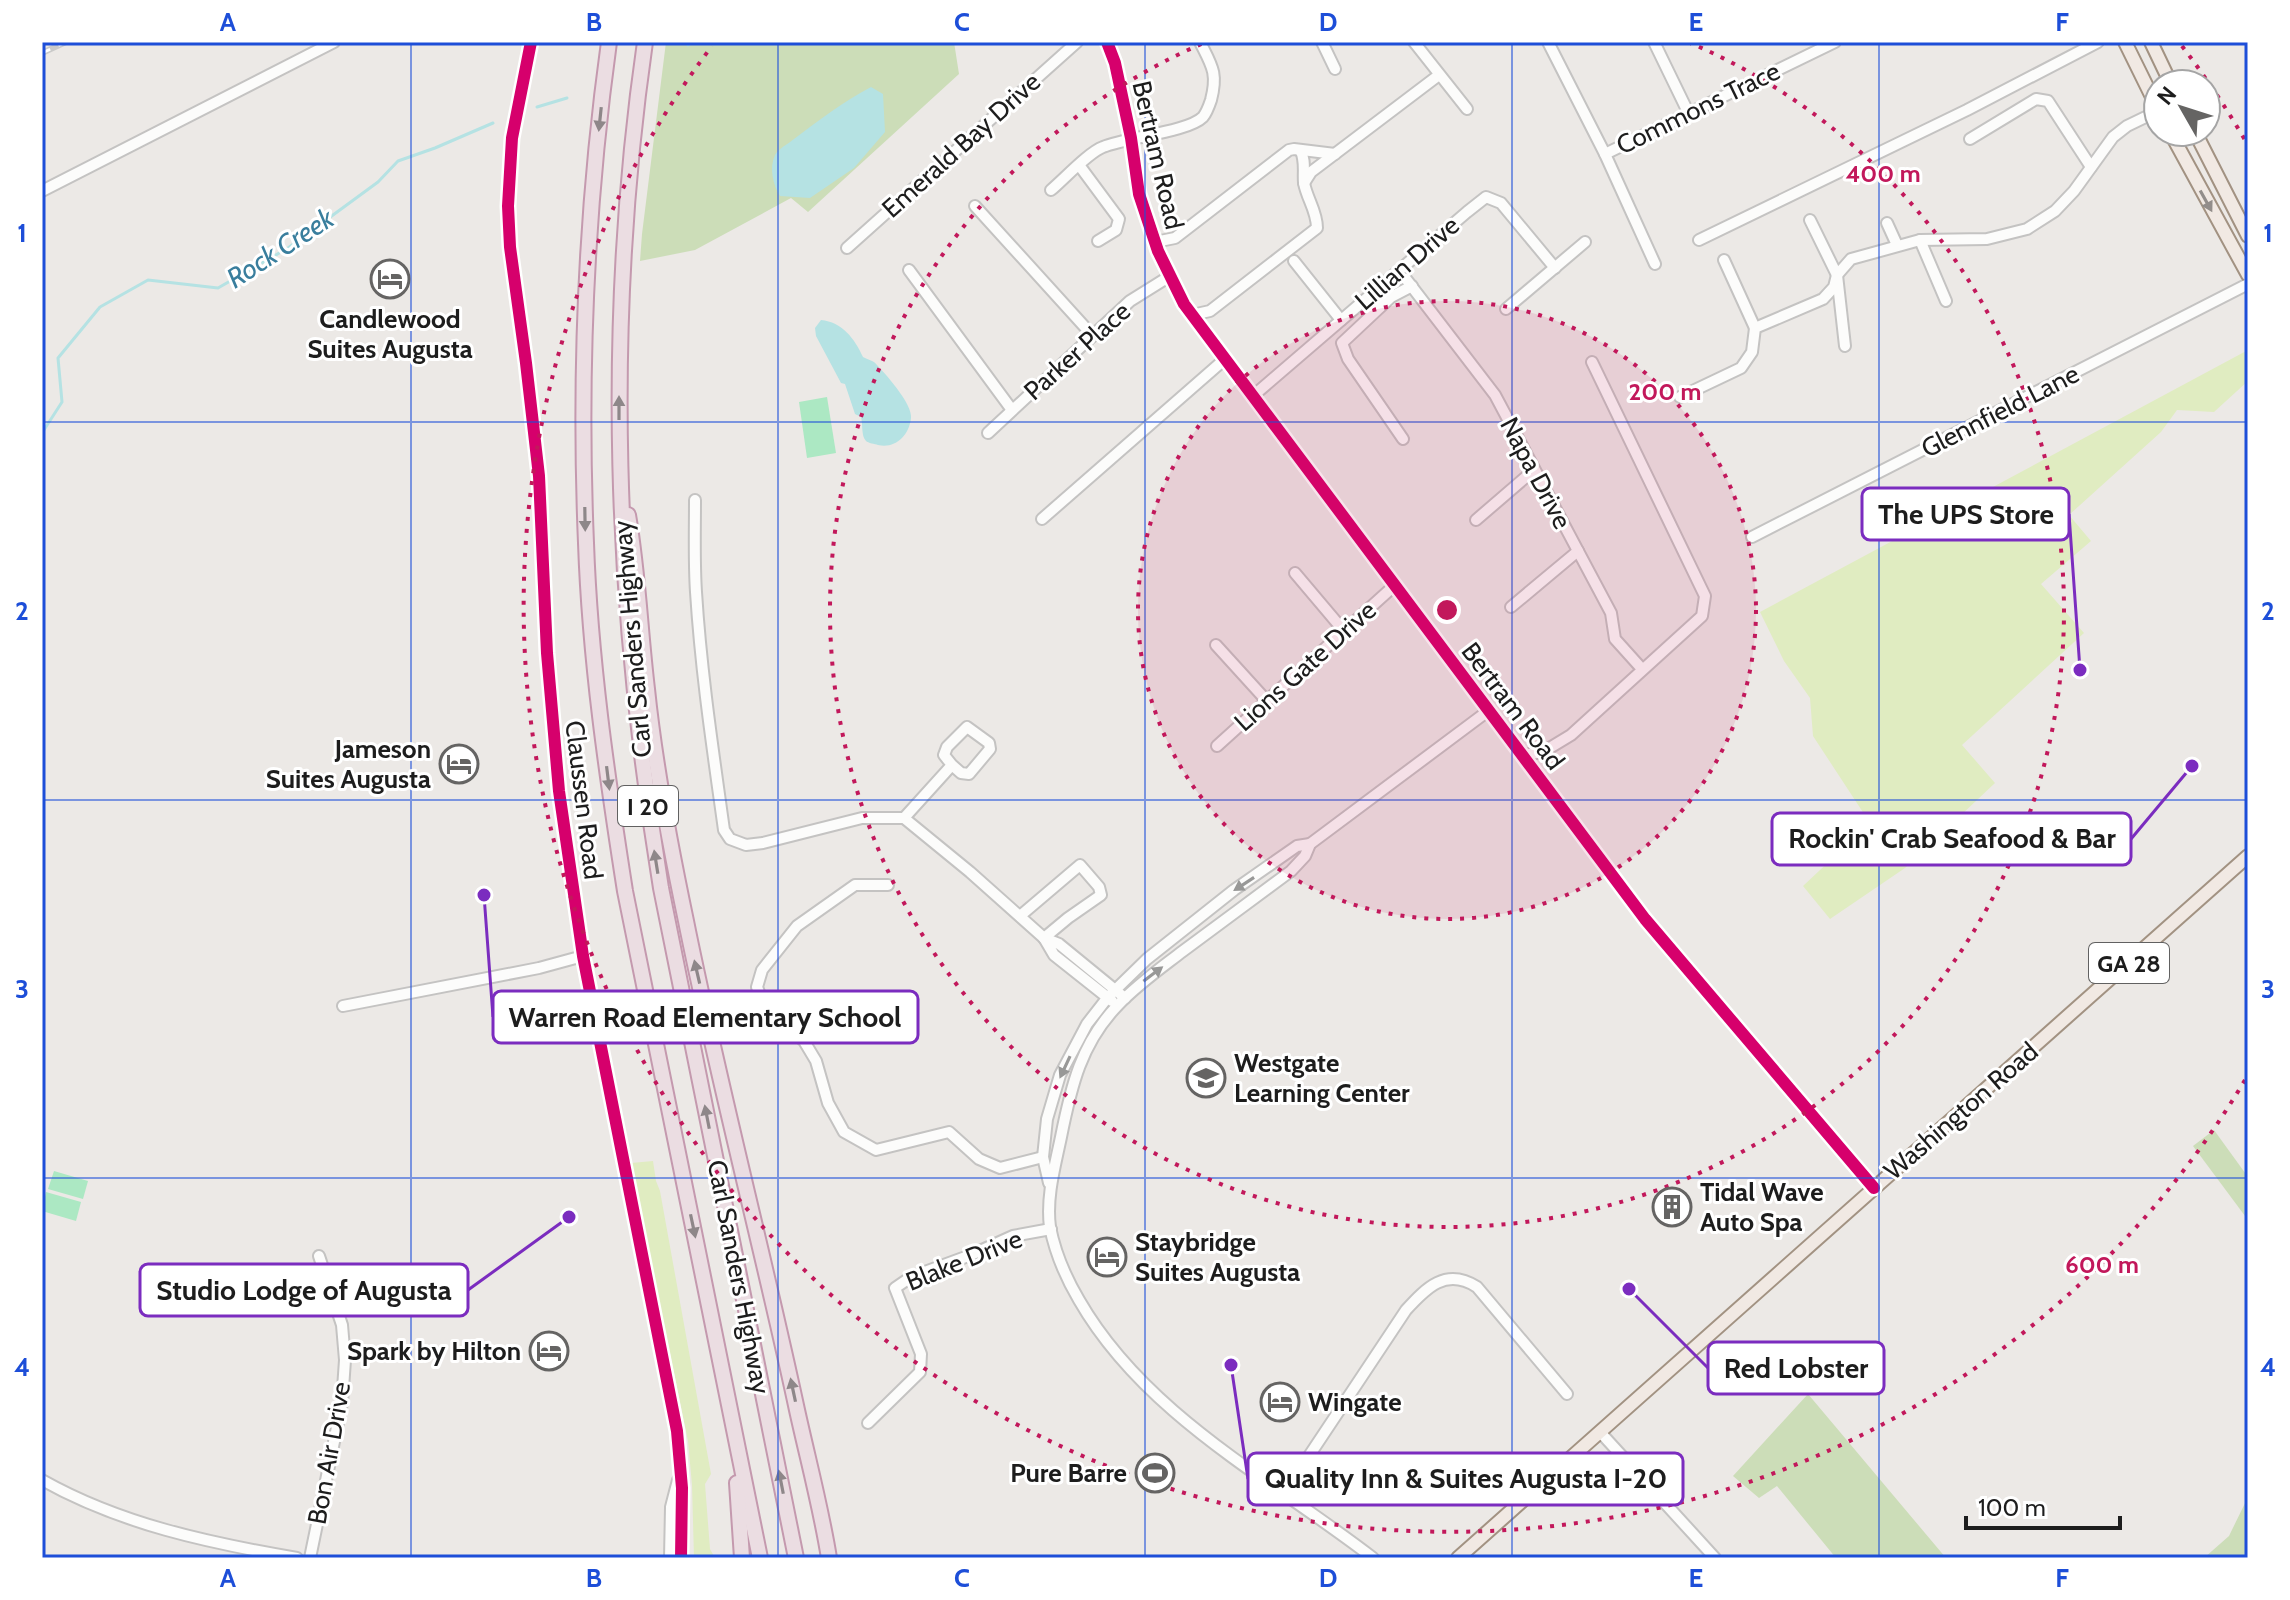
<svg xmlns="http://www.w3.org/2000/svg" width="2290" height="1600" font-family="Cabin,sans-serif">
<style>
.grass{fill:#e0ecc1}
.forest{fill:#ccddb8}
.pitch{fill:#ace8c3}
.water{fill:#b5e2e3}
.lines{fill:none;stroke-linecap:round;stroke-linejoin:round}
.stream{stroke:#b5e2e3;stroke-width:3}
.minor-casing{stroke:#c4c3c2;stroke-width:14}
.major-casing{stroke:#a29282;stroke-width:16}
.highway-casing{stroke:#c499ae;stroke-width:18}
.minor{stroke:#fcfcfb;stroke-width:10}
.major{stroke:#f1e9e3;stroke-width:12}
.highway{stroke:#ebdde2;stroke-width:14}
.rail-casing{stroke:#cacac9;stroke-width:6}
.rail{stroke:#fff;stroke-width:3;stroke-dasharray:9;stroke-linecap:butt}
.cycleway-casing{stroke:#fff;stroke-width:17}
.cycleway{stroke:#d6006c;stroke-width:12}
.oneway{fill:#8e8789}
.oneway2{fill:#928d8a}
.oneway3{fill:#989897}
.grid{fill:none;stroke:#1d4ed8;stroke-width:2;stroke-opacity:0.55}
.ring{fill:none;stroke:#c2185b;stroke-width:4;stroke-dasharray:4 8}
.labels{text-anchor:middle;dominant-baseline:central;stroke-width:6;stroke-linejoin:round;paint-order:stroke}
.shield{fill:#fff;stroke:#616161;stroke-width:2}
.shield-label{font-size:24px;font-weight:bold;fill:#1d1d1d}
.street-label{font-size:26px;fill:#1d1d1d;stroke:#fff}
.poi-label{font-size:26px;font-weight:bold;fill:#1d1d1d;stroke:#fff;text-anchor:start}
.water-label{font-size:28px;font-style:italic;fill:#397e9d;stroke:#fff}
.centre{fill:#c2185b;stroke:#fff;stroke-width:4}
.ring-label{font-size:24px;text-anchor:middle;font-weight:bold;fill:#c2185b;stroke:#fff;stroke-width:6;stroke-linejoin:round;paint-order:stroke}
.leader{fill:none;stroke:#7b2cbf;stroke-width:3}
.callout-dot{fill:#7b2cbf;stroke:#fff;stroke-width:3}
.callout{fill:#fff;stroke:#7b2cbf;stroke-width:3}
.callout-label{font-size:28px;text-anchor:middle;font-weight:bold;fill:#1d1d1d}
.neatline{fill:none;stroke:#1d4ed8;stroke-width:3}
.grid-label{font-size:26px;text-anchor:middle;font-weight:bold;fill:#1d4ed8}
</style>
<rect width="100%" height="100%" fill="#ece9e6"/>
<!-- grass -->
<g class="grass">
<polygon points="2248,350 2248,381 2214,412 2177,410 2161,432 2069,515 2091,541 2041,584 2084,633 1962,745 1995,783 1905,868 1830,919 1803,886 1870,823 1813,736 1810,698 1784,661 1760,612"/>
<polygon points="653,1161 656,1181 660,1191 711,1474 705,1484 710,1549 715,1558 694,1558 692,1485 688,1441 631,1163"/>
</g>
<!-- forest -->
<g class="forest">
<polygon points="666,42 954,42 959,74 808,212 791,198 695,250 640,261 642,234"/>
<polygon points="2214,1130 2248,1177 2248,1220 2193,1146"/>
<polygon points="1808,1394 1946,1558 1836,1558 1777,1486 1759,1498 1733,1476"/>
<polygon points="2248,1497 2248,1558 2204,1558 2229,1536"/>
</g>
<!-- pitch -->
<g class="pitch">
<polygon points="827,397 836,453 807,458 799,402"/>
<polygon points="54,1171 88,1181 83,1199 48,1189"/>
<polygon points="46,1192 81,1202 76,1221 42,1211"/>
</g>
<!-- water -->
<g class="water">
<path d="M871,87L883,94L885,132L854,168L810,198L780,196C773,185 769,168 775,155C779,148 788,144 794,139C819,120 843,102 871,87Z"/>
<path d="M821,320C842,322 855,339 863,357C866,359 871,360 874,362C884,372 913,404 911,418C909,436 895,449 878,445C875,444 868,443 866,441C861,436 863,424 861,417L855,414L845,384L841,383L816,336L815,328Z"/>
</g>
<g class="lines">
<!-- stream -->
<g class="stream">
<polyline points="688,45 693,42"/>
<polyline points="537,107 567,98"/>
<polyline points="42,433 62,402 58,358 100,307 148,280 218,288 288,248 378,182 398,161 435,148 493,123"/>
</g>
<!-- minor casing -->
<g class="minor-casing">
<g id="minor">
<polyline points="531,42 512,138 508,206 510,247 526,363 539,476 547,653 559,791 583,956 677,1431 682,1488 681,1558"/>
<polyline points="1107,42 1115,63 1131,138 1139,194 1158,251 1184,304 1645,919 1874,1188"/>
<polyline points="1322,42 1335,69"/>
<polyline points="1414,42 1467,109"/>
<polyline points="1548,42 1605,154 1655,264"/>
<polyline points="1654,42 1688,112"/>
<polyline points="1970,139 2036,99 2048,101 2091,167"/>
<polyline points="1605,154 1835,42"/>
<polyline points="1079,165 1119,219 1116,230 1098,241"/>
<polyline points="1304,183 1311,172 1439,75"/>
<path d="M1051,190C1064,179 1089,152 1103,147C1127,137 1188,132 1203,117C1207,112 1209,106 1211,100C1218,73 1212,66 1200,42"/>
<polyline points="42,191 334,42"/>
<polyline points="975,206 1093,336"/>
<polyline points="1810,220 1837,275 1845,346"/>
<polyline points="1887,223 1897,245"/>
<polyline points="1699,240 1967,110 2098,42"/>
<polyline points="1920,240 1946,301"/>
<polyline points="1155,242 1175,238 1289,150 1294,149 1335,154"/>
<polyline points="847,248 1077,42"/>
<polyline points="1724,260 1755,328"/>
<polyline points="1294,261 1341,320"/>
<polyline points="909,270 1012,410"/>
<polyline points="1406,279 1495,395 1611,613 1615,639 1642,669"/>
<polyline points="1506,309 1585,242"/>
<path d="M1192,315L1210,311L1317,228C1317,211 1307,199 1304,183C1303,172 1306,159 1300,150"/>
<polyline points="1253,396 1467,212 1486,197 1501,203 1555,268"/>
<polyline points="1680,397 1741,368 1752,352 1755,328 1823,299 1834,287 1837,275 1851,259 1920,240 1987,239 2027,229 2055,211 2074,191 2113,137 2127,126 2158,111"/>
<polyline points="988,433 1130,301 1170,276"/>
<polyline points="1403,439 1348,359 1342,343 1391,297 1412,286"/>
<path d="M695,500C695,531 694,562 696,592C701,672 713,751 724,830L730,839L746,845L763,843L862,818H904L970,872L1044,938L1059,944L1125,998"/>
<polyline points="1042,519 1225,359"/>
<polyline points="1476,520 1534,470"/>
<polyline points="1752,537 2248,284"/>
<polyline points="1295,573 1344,631"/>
<polyline points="1511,607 1578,551"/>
<polyline points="1216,645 1266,700"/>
<polyline points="1217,746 1394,586"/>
<polyline points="1523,755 1543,752 1571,735 1702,616 1705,596 1592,362"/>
<polyline points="904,818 952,765 944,755 947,747 967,727 989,743 990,749 969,774 961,773 952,765"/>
<polyline points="888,885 855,885 797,926 762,970 757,987 764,1006 804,1041 816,1061 828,1103 844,1132 876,1150 949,1132 979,1159 1000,1168 1043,1157"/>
<polyline points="1020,916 1080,865 1099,887 1101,895 1068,918 1044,938"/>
<polyline points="1044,938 1054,955 1112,1001"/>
<polyline points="343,1006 539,968 583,956"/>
<polyline points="1049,1183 1043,1157 1047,1119 1060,1075 1087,1024 1108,997 1147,959 1234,890 1297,846 1310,844"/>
<polyline points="868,1423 920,1372 921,1354 895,1288 911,1277 971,1255 1013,1236 1051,1229"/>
<polyline points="1600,1432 1715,1558"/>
<path d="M42,1480C120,1524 209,1543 297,1558"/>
<path d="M1283,1492L1301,1468L1406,1310C1426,1288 1446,1267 1477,1287L1567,1394"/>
<polyline points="310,1558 342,1403 345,1360 342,1325 319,1256"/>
<polyline points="670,1558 671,1507 678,1480"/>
<path d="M1373,1558C1271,1479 1145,1415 1079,1300C1066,1278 1055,1252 1050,1227C1046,1197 1055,1166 1061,1137C1071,1087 1081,1043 1118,1005C1138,984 1161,968 1183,951C1219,924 1255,898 1291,871L1305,856L1310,844L1488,711"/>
</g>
</g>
<!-- major casing -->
<g class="major-casing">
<g id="major">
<polyline points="2125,42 2158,109"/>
<polyline points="2151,42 2171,84"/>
<polyline points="2170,132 2248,275"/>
<polyline points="2195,132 2248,236"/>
<polyline points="1458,1558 2248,856"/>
</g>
</g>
<!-- highway casing -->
<g class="highway-casing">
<g id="highway">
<path d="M609,42C586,208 579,376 586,543C590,660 607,776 625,891L760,1558"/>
<path d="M645,42C604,326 615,605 661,888L796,1558"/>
<path d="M628,515C638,572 640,631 647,689C655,767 670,845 686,921C719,1085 762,1247 797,1410C808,1460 821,1508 829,1558"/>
<polyline points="737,1483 742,1558"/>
</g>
</g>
<!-- minor -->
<use href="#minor" class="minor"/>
<!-- major -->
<use href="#major" class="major"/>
<!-- highway -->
<use href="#highway" class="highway"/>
<!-- rail casing -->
<g class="rail-casing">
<polyline id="rail" points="42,53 66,42"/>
</g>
<!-- rail -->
<use href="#rail" class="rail"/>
<!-- cycleway casing -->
<g class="cycleway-casing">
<g id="cycleway">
<polyline points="531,42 512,138 508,206 510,247 526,363 539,476 547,653 559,791 583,956 677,1431 682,1488 681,1558"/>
<polyline points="1107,42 1115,63 1131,138 1139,194 1158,251 1184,304 1645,919 1874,1188"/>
</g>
</g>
<!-- cycleway -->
<use href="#cycleway" class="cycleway"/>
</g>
<!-- one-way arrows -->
<defs><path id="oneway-solid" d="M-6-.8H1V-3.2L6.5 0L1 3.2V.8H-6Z" transform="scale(2)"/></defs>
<g class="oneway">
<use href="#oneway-solid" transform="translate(600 119) rotate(96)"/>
<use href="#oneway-solid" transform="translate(619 408) rotate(-90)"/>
<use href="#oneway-solid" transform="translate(585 519) rotate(89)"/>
<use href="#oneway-solid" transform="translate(608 778) rotate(83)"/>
<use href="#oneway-solid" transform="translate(656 862) rotate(-99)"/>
<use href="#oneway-solid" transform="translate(697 972) rotate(-103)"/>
<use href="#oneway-solid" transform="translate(707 1117) rotate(-101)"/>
<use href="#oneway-solid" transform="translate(693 1226) rotate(78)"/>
<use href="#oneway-solid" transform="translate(793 1390) rotate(-102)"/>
<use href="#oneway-solid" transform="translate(781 1482) rotate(-101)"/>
</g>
<use class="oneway2" href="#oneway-solid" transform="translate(2206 201) rotate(61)"/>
<g class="oneway3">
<use href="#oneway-solid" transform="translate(1244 884) rotate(147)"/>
<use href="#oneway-solid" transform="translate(1153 974) rotate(-37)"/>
<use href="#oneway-solid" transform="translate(1065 1067) rotate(115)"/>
</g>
<!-- grid -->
<path class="grid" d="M411,42V1558M778,42V1558M1145,42V1558M1512,42V1558M1879,42V1558M42,422H2248M42,800H2248M42,1178H2248"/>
<!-- distance rings -->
<circle cx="1447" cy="610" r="309" fill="#c2185b" fill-opacity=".12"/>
<g class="ring">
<circle cx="1447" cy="610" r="309"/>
<path d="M1688 42A617 617 0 1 1 1206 42"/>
<path d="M2245 1080A926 926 0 1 1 712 46M2182 46A926 926 0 0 1 2245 140"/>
</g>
<!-- icons -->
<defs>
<g id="hotel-ring" transform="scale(2)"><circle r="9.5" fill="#fff" stroke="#656463" stroke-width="1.5"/><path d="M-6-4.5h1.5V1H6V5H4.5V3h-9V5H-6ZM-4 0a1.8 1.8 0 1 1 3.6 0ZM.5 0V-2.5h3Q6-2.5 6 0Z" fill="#656463"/></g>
<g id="school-ring" transform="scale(2)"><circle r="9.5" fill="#fff" stroke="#656463" stroke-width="1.5"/><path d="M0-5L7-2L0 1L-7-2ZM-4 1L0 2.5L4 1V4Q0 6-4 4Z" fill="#656463"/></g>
<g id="building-ring" transform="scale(2)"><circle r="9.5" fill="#fff" stroke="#656463" stroke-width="1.5"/><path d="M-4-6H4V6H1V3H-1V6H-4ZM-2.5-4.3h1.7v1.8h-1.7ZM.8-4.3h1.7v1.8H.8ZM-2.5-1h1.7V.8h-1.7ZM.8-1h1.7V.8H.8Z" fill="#656463"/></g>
<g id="stadium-ring" transform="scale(2)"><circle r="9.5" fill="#fff" stroke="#656463" stroke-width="1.5"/><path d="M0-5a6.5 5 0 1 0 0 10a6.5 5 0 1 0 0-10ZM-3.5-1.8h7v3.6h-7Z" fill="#656463"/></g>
</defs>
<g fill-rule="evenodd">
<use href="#hotel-ring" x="390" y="279"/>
<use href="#hotel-ring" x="459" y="764"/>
<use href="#school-ring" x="1206" y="1078"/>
<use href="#building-ring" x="1672" y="1207"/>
<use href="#hotel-ring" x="1107" y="1257"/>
<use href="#hotel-ring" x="549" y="1351"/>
<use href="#hotel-ring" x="1280" y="1402"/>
<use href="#stadium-ring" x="1155" y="1473"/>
</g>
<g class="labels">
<!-- shield labels -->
<g class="shield">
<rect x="618" y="786" width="60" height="40" rx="6"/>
<rect x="2089" y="943" width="80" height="40" rx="6"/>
</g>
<g class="shield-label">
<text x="648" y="806">I 20</text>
<text x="2129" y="963">GA 28</text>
</g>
<!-- street labels -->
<g class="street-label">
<text transform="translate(1698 108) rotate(-26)">Commons Trace</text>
<text transform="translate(961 145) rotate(-42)">Emerald Bay Drive</text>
<text transform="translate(1158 155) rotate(77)">Bertram Road</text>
<text transform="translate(1407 263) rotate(-41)">Lillian Drive</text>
<text transform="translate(1077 351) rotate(-42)">Parker Place</text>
<text transform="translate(2000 411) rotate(-27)">Glennfield Lane</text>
<text transform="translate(1536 473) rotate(62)">Napa Drive</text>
<text transform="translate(632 639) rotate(-95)">Carl Sanders Highway</text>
<text transform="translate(1305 666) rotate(-42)">Lions Gate Drive</text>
<text transform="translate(1513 706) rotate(53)">Bertram Road</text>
<text transform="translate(584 800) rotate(83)">Claussen Road</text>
<text transform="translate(1961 1111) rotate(-41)">Washington Road</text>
<text transform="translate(964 1260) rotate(-22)">Blake Drive</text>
<text transform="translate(739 1277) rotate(79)">Carl Sanders Highway</text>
<text transform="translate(329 1453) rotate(-80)">Bon Air Drive</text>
</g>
<!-- poi labels -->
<g class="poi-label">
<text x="390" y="319" text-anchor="middle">Candlewood<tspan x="390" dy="30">Suites Augusta</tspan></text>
<text x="431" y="749" text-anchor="end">Jameson<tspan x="431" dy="30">Suites Augusta</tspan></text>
<text x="1234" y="1063">Westgate<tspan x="1234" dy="30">Learning Center</tspan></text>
<text x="1700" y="1192">Tidal Wave<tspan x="1700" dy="30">Auto Spa</tspan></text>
<text x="1135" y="1242">Staybridge<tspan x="1135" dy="30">Suites Augusta</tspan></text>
<text x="521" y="1351" text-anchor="end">Spark by Hilton</text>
<text x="1308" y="1402">Wingate</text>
<text x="1127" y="1473" text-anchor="end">Pure Barre</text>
</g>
<!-- water labels -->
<g class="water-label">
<text transform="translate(280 248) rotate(-33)">Rock Creek</text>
</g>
</g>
<circle cx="1447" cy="610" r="12" class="centre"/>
<g class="ring-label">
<text x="1883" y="182">400 m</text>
<text x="1665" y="400">200 m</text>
<text x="2102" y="1273">600 m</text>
</g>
<!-- callouts -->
<path class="leader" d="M2080 670L2069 514M2192 766L2131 839M484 895L493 1017M569 1217L468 1290M1629 1289L1708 1368M1231 1365L1248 1479"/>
<g class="callout-dot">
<circle cx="2080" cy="670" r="8"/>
<circle cx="2192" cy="766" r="8"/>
<circle cx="484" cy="895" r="8"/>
<circle cx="569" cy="1217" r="8"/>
<circle cx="1629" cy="1289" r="8"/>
<circle cx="1231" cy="1365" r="8"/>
</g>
<g class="callout">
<rect x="1862" y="488" width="207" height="52" rx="8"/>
<rect x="1772" y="813" width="359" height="52" rx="8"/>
<rect x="493" y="991" width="425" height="52" rx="8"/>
<rect x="140" y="1264" width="328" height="52" rx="8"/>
<rect x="1708" y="1342" width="176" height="52" rx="8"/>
<rect x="1248" y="1453" width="435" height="52" rx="8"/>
</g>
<g class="callout-label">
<text x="1966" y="524">The UPS Store</text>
<text x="1952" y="848">Rockin' Crab Seafood &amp; Bar</text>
<text x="705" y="1027">Warren Road Elementary School</text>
<text x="304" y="1300">Studio Lodge of Augusta</text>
<text x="1796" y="1378">Red Lobster</text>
<text x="1466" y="1488">Quality Inn &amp; Suites Augusta I-20</text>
</g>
<!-- border -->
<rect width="2290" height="1600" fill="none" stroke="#ffffff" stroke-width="88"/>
<!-- north arrow -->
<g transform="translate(2182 108) rotate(309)"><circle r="38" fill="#ffffff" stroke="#a5a5a5" stroke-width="2"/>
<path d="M0-6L14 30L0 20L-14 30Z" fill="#656463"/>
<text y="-12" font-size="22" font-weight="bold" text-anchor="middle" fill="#1d1d1d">N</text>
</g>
<!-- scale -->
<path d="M1966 1516v12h154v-12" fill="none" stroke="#1d1d1d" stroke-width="4"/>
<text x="1978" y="1516" font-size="24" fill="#1d1d1d" stroke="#ffffff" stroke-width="6" paint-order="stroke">100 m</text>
<rect x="44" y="44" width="2202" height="1512" class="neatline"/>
<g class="grid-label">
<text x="228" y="31">A</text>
<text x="594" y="31">B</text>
<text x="962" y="31">C</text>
<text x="1328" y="31">D</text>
<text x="1696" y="31">E</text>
<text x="2062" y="31">F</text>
<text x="22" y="242">1</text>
<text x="2268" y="242">1</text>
<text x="22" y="620">2</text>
<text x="2268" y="620">2</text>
<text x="22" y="998">3</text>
<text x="2268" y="998">3</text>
<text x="22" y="1376">4</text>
<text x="2268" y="1376">4</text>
<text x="228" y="1587">A</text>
<text x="594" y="1587">B</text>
<text x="962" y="1587">C</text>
<text x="1328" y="1587">D</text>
<text x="1696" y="1587">E</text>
<text x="2062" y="1587">F</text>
</g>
</svg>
